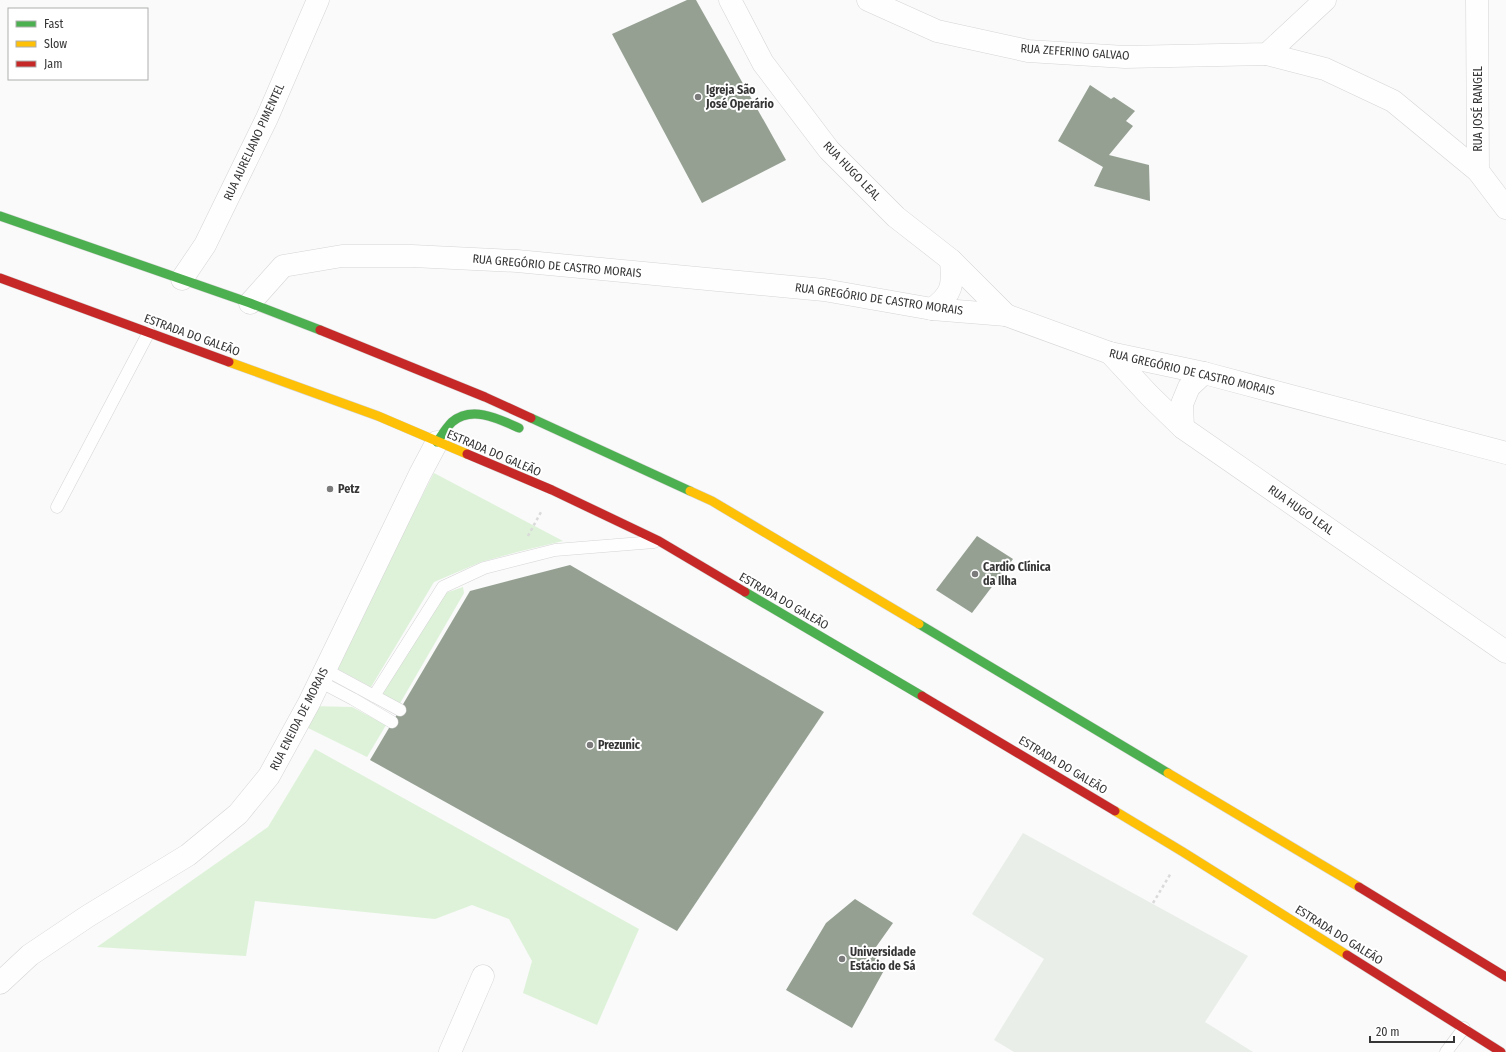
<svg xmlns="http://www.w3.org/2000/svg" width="1506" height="1052" font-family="'Fira Sans Condensed',sans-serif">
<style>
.built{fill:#e9eee9}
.green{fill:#def2d9}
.building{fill:#95a093}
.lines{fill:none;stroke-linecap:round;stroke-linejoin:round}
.lane-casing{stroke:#d4d5d4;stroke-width:13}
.street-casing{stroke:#d4d5d4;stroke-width:23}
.fast-casing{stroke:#d4d5d4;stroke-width:10}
.slow-casing{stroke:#d4d5d4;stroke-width:10}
.jam-casing{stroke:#d4d5d4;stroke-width:10}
.path{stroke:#d9dad9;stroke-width:2.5;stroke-dasharray:3 3;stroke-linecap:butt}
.lane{stroke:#fefefe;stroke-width:12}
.street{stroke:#fefefe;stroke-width:22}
.fast{stroke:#4caf50;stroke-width:9}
.slow{stroke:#ffc107;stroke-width:9}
.jam{stroke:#c62828;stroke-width:9}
.poi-dot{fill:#7a7b7a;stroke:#fff;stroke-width:1.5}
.labels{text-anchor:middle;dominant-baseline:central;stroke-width:4;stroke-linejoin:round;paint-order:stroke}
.street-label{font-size:12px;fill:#353635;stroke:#fff}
.poi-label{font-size:12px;font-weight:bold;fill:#353635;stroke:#fff;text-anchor:start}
</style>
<rect width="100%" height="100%" fill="#f9faf9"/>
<!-- built -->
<polygon class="built" points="1023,833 1248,956 1205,1022 1253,1052 1014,1052 994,1040 1044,959 972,914"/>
<!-- green -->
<g class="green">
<polygon points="434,473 563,541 521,551 481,562 434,582 371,687 334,667"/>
<polygon points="463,587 464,593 399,705 380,695 443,594"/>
<polygon points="310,706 352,707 386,725 367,757 302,725"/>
<polygon points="315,749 639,929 597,1025 523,993 532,961 509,919 472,905 435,919 255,901 246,956 97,947 268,827"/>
</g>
<!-- building -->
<g class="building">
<polygon points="687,0 696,0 786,160 702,203 612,34"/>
<polygon points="1090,85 1111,99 1114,97 1135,111 1126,121 1133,126 1109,155 1149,165 1150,201 1094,186 1103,167 1058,141"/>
<polygon points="977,536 1013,559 972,613 936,590"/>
<polygon points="570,565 824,712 677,931 370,760 470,591"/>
<polygon points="855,899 893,923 871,954 887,965 852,1028 786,990 826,923"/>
</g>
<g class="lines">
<!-- lane casing -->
<g class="lane-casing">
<g id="lane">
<polyline points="57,507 149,332"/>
<polyline points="324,669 400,710"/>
<polyline points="319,681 353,699 392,722"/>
<polyline points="374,696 443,587 484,568 555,550 654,542"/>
<polyline points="1446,1052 1464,1028"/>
</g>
</g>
<!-- street casing -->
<g class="street-casing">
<g id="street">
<polyline points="730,0 763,63 829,150 896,217 951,260 1006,315"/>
<polyline points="868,0 937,31 1028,51 1125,57 1267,54 1325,0"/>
<polyline points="1477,0 1478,171 1506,208"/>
<polyline points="1267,54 1325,69 1393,101 1478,171"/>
<polyline points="182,279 205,245 267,118 318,0"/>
<polyline points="250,303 283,266 342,256 412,256 517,261 824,290 932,309 1006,315 1110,353 1204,373 1506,453"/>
<path d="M932,309C953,294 953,285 951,260"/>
<polyline points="1110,353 1149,395 1183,428 1506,652"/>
<polyline points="1183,428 1182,404 1189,387 1204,373"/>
<polyline points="0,983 30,955 88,916 188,855 238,814 269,776 309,703 420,474 437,442"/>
<polyline points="450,1052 483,976"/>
</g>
</g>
<!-- fast casing -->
<g class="fast-casing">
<g id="fast">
<polyline points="0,216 250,303 320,330"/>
<polyline points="531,418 690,491"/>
<path d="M437,442C442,435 446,428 452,422C472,405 499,419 519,428"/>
<polyline points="745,592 922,696"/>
<polyline points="919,624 1168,773"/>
</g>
</g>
<!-- slow casing -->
<g class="slow-casing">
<g id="slow">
<polyline points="229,362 378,416 467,454"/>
<polyline points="690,491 712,501 919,624"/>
<polyline points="1168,773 1359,887"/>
<polyline points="1115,811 1183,852 1347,955"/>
</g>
</g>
<!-- jam casing -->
<g class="jam-casing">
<g id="jam">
<polyline points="0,278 229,362"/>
<polyline points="320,330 485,397 531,418"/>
<polyline points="467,454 552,490 659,541 745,592"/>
<polyline points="922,696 1115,811"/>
<polyline points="1359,887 1506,977"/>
<polyline points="1347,955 1501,1052"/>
</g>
</g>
<!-- path -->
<g class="path">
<polyline points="528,536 541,512"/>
<polyline points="1153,903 1171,873"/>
</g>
<!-- lane -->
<use href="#lane" class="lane"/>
<!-- street -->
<use href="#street" class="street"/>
<!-- fast -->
<use href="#fast" class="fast"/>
<!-- slow -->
<use href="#slow" class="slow"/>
<!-- jam -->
<use href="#jam" class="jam"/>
</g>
<!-- markers -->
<g class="poi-dot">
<circle cx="698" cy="97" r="4"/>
<circle cx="330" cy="489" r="4"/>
<circle cx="975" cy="574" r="4"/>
<circle cx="590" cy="745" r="4"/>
<circle cx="842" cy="959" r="4"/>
</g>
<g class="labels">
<!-- street labels -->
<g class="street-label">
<text transform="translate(1075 52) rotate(4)">RUA ZEFERINO GALVAO</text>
<text transform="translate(1478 109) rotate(-90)">RUA JOSÉ RANGEL</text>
<text transform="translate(254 142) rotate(-65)">RUA AURELIANO PIMENTEL</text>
<text transform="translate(852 171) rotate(46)">RUA HUGO LEAL</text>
<text transform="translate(557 266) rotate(5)">RUA GREGÓRIO DE CASTRO MORAIS</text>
<text transform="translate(879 299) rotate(8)">RUA GREGÓRIO DE CASTRO MORAIS</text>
<text transform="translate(192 335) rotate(20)">ESTRADA DO GALEÃO</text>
<text transform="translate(1192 372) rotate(13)">RUA GREGÓRIO DE CASTRO MORAIS</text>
<text transform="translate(494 453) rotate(23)">ESTRADA DO GALEÃO</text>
<text transform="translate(1301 510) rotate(35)">RUA HUGO LEAL</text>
<text transform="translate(784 601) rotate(30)">ESTRADA DO GALEÃO</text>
<text transform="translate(299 719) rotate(-63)">RUA ENEIDA DE MORAIS</text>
<text transform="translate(1063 765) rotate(31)">ESTRADA DO GALEÃO</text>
<text transform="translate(1339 935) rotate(32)">ESTRADA DO GALEÃO</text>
</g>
<!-- poi labels -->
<g class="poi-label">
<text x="706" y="90">Igreja São<tspan x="706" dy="14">José Operário</tspan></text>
<text x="338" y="489">Petz</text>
<text x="983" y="567">Cardio Clínica<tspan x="983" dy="14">da Ilha</tspan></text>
<text x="598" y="745">Prezunic</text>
<text x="850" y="952">Universidade<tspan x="850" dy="14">Estácio de Sá</tspan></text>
</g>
</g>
<!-- legend -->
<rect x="8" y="8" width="140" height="72" fill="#ffffff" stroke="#aeafae"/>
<rect x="16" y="21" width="20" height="6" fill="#4caf50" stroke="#aeafae"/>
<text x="44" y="28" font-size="12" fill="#353635">Fast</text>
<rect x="16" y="41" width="20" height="6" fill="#ffc107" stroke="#aeafae"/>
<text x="44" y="48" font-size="12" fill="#353635">Slow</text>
<rect x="16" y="61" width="20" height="6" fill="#c62828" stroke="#aeafae"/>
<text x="44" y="68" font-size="12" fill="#353635">Jam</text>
<!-- scale -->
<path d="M1370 1036v6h84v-6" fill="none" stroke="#353635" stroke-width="2"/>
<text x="1376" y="1036" font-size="12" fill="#353635" stroke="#ffffff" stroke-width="3" paint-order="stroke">20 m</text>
</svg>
